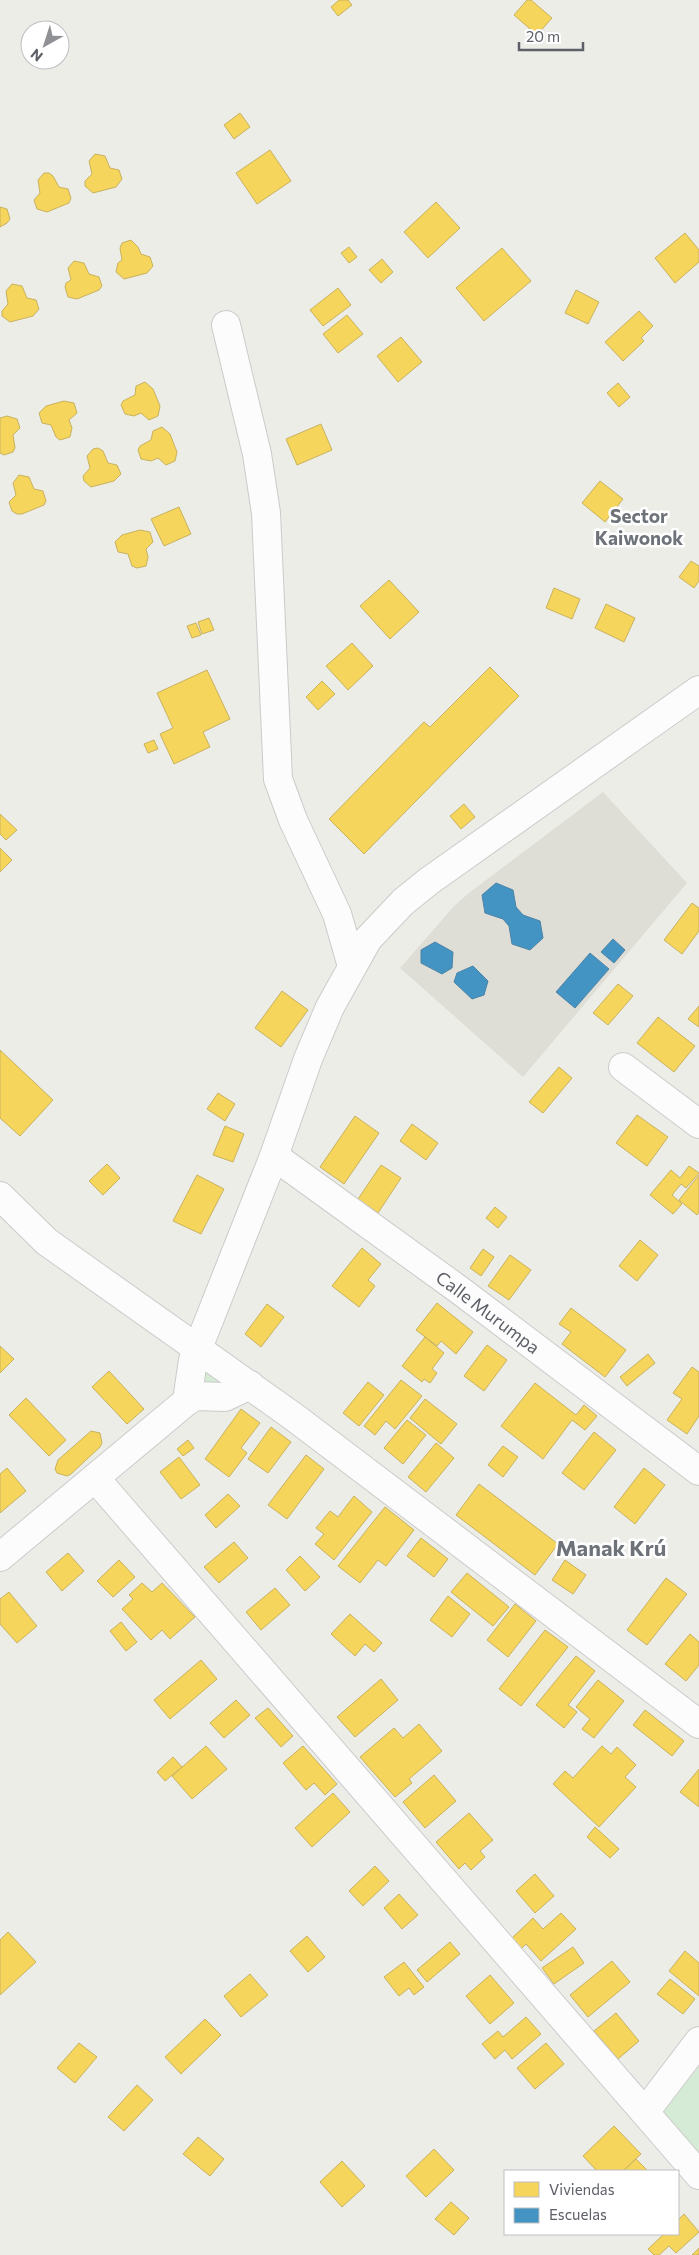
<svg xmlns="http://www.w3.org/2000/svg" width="699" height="2255" font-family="Commissioner,sans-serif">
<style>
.education{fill:#deddd6}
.green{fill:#d5ebd5}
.homes{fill:#f6d55c;stroke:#c8b25f}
.schools{fill:#4393c3;stroke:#4b84a7}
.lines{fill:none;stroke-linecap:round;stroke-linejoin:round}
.minor-casing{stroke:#cacbca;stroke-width:30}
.minor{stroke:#fcfcfc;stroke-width:28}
.labels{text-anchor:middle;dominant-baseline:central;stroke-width:5;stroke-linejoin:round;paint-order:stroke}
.street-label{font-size:18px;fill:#5d6067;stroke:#fff}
.neighbourhood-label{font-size:19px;font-weight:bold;fill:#6e7279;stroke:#fff}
.district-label{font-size:22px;font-weight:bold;fill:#6e7279;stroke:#fff}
</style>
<rect width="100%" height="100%" fill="#edede8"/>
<!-- education -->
<polygon class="education" points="603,792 687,883 523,1077 400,968 455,905 469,893"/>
<!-- green -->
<g class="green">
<polygon points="218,1367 224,1387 204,1383 204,1377 206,1371"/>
<polygon points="699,2066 699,2152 663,2112"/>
</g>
<!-- homes -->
<g class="homes">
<polygon points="339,0 348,0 352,5 338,16 331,7"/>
<polygon points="527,0 531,0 552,18 537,35 514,15"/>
<polygon points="240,113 250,127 234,139 224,125"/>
<polygon points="270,150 291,181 257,204 236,173"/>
<polygon points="95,154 105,156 110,168 119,170 122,179 116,187 93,193 85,186 85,181 92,174 89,161"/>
<polygon points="44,173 49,173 53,176 59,187 68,189 71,198 69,203 47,212 37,209 34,200 40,193 38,180"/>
<polygon points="436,202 460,228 428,258 404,232"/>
<polygon points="0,207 7,209 10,219 7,223 0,227"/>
<polygon points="685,233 699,250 699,262 675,283 655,258"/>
<polygon points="131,240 138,247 141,254 150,257 153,266 147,273 124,279 116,272 118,263 122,260 120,248 122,243"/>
<polygon points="349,247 357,257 349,263 341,253"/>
<polygon points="502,248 531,281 484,321 456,288"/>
<polygon points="382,259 393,272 381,283 369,270"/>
<polygon points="74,261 84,263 89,274 99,277 102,286 99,290 77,299 68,297 65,287 66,283 71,280 68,268"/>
<polygon points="12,284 22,286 27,298 36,300 39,309 33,316 10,322 2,316 2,311 8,304 6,291"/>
<polygon points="338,288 351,305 323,326 310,310"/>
<polygon points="576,290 599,302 588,324 565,313"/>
<polygon points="639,311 653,326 641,338 644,341 623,361 605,342"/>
<polygon points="347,315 363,334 338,353 323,334"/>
<polygon points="401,337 422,362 398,382 377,356"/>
<polygon points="145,382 153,389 160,406 158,416 149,420 141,413 134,416 125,414 121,405 123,401 135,395 136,386"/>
<polygon points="618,383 630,397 619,407 607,393"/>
<polygon points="64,401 74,403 77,413 69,420 72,428 70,437 60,440 56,437 51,425 42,423 39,413 46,406"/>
<polygon points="7,416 17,419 20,428 13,435 15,448 13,452 4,455 0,453 0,418"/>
<polygon points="321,424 332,450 297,465 286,439"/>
<polygon points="162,427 170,434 177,452 175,461 166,465 158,458 151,461 141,459 138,450 140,446 151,440 153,431"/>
<polygon points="98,448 103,451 108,463 117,465 121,474 114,481 91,487 84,481 83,476 90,468 87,456 93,449"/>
<polygon points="19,475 29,477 34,489 43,491 46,501 44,505 22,514 17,514 12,511 9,502 16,495 13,483"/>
<polygon points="600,481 623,499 605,522 582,503"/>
<polygon points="179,507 191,534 164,546 151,519"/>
<polygon points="140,530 150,532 153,542 146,549 148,557 146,566 137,568 132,566 128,554 118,552 115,542 122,535"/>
<polygon points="691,561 699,566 699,581 694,588 679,577"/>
<polygon points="389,580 419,612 390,639 360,606"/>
<polygon points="554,588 580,599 572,619 546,608"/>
<polygon points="606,604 635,618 624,642 595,628"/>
<polygon points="209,618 214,630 202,634 198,622"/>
<polygon points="196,623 201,635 192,638 187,626"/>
<polygon points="352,643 373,666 348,690 326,666"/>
<polygon points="490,667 519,696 364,854 329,819 424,722 430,727"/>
<polygon points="207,670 230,719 203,732 210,747 174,764 160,734 173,728 157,693"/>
<polygon points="322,681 335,694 318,710 306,697"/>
<polygon points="154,740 158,749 148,753 144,744"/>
<polygon points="464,804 475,817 461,829 450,816"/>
<polygon points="0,814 17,830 6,840 0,834"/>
<polygon points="0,848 12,860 0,872"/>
<polygon points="692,903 699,908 699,931 682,954 664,940"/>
<polygon points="618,984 633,996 608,1025 593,1013"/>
<polygon points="282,991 308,1010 281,1047 255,1028"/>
<polygon points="699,1006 699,1027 688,1019"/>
<polygon points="658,1017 695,1046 674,1072 637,1043"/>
<polygon points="0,1050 53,1100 20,1136 0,1118"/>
<polygon points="559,1067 572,1078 543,1113 529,1102"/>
<polygon points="218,1093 235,1104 225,1121 207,1109"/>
<polygon points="637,1115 668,1137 647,1166 616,1143"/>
<polygon points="355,1116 379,1133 344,1184 320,1167"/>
<polygon points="412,1124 438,1143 426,1160 400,1141"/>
<polygon points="225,1126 244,1134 233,1162 213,1155"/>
<polygon points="107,1164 120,1178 103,1195 89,1181"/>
<polygon points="381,1165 401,1178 378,1213 358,1199"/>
<polygon points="689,1166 699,1173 686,1188 681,1184 672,1195 682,1204 673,1214 650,1195 671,1170 680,1178"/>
<polygon points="197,1175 224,1189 201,1234 173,1221"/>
<polygon points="699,1175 699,1212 697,1215 679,1200"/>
<polygon points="495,1207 507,1217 498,1228 486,1218"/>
<polygon points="640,1240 658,1255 637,1281 619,1266"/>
<polygon points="362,1248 381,1264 368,1280 375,1286 359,1307 332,1286"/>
<polygon points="483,1249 494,1257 481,1276 470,1268"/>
<polygon points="510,1255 531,1270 509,1300 488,1286"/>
<polygon points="437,1303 473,1332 456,1354 441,1341 437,1346 416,1330"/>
<polygon points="267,1304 284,1317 261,1347 245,1334"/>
<polygon points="571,1308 626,1350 605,1377 562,1344 571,1332 559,1324"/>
<polygon points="425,1337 444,1353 432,1369 437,1373 430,1383 424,1379 422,1382 402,1366"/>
<polygon points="487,1345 507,1360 484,1391 464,1376"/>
<polygon points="0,1346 14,1359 0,1373"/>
<polygon points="648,1354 655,1363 627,1386 620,1377"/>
<polygon points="692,1367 699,1372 699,1416 687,1434 667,1420 682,1399 673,1393"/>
<polygon points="109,1371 144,1409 127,1424 92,1387"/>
<polygon points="401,1380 422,1396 395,1429 386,1421 375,1435 364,1426"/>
<polygon points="368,1382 384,1395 359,1426 343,1413"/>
<polygon points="535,1383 576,1415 584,1405 597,1416 585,1430 572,1420 543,1459 501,1426"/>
<polygon points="26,1398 66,1440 49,1456 9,1415"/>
<polygon points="425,1399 457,1424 441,1444 410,1418"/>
<polygon points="241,1409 260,1423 241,1448 247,1453 229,1477 205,1459"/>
<polygon points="407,1420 426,1435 403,1464 384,1448"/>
<polygon points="271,1427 291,1442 268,1473 248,1459"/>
<polygon points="91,1431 100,1433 102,1443 100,1447 71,1474 67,1476 57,1473 55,1469 58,1460"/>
<polygon points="594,1432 616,1450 584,1490 562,1473"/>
<polygon points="188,1440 194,1448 183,1456 177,1449"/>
<polygon points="436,1443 454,1458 426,1492 408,1477"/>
<polygon points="503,1446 518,1457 503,1477 488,1465"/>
<polygon points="306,1455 324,1469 287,1519 268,1505"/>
<polygon points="179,1457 200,1485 181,1499 160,1472"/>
<polygon points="7,1468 26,1491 0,1513 0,1474"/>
<polygon points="644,1468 665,1485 635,1524 614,1507"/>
<polygon points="479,1484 558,1544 535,1575 456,1515"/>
<polygon points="228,1494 240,1506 216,1528 205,1515"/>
<polygon points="354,1496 372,1512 334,1560 315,1544 324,1534 316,1528 330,1511 338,1517"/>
<polygon points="385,1507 414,1530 386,1566 378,1560 360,1583 338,1566"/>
<polygon points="421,1538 448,1559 434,1577 407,1556"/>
<polygon points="234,1542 248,1558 219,1583 204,1567"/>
<polygon points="68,1553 84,1571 62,1591 46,1572"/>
<polygon points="300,1556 320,1577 305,1591 286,1570"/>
<polygon points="119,1560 135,1577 113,1597 97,1581"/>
<polygon points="565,1560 586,1575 573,1594 552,1580"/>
<polygon points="467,1573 509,1607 493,1626 451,1592"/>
<polygon points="666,1578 687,1594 647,1645 627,1630"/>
<polygon points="142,1583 152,1592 162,1583 195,1617 170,1639 162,1630 151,1640 122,1609 133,1599 129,1595"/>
<polygon points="275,1588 290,1605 261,1630 246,1612"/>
<polygon points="9,1592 37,1626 17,1643 0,1624 0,1599"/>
<polygon points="448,1596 470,1614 452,1637 430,1620"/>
<polygon points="515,1604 536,1621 508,1657 487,1640"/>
<polygon points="350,1614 382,1643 374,1652 365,1644 355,1656 331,1634"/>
<polygon points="121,1622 137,1642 126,1651 110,1631"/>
<polygon points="545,1630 568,1647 521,1706 499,1689"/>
<polygon points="690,1634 699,1642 699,1665 686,1681 665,1664"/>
<polygon points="576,1656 595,1671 568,1705 577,1712 564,1728 536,1705"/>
<polygon points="201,1660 217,1679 170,1719 154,1700"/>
<polygon points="381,1679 398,1700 355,1737 337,1717"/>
<polygon points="598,1680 624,1701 594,1738 582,1729 590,1719 576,1707"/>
<polygon points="236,1700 250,1715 224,1738 210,1723"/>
<polygon points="268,1708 293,1736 281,1747 255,1718"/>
<polygon points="645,1710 684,1741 672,1756 633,1725"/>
<polygon points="419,1724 442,1751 409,1779 412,1783 395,1797 360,1757 394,1728 403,1738"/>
<polygon points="206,1746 227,1769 192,1799 172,1776"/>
<polygon points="303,1746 337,1784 325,1795 314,1783 306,1790 283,1763"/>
<polygon points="602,1746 611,1754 617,1747 636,1765 625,1777 636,1787 599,1827 553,1784 565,1771 573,1778"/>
<polygon points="173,1757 182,1767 165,1781 157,1772"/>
<polygon points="699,1769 699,1807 680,1792"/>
<polygon points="434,1775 456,1801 425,1828 403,1802"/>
<polygon points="333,1793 350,1812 312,1847 295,1828"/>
<polygon points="469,1813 493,1840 480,1851 485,1857 471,1870 465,1863 459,1869 436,1842"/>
<polygon points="595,1827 619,1849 610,1858 587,1837"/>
<polygon points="375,1866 389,1881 363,1906 349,1891"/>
<polygon points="535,1874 554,1896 535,1913 516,1891"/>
<polygon points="399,1894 418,1915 402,1929 384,1908"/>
<polygon points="561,1913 576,1929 541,1961 526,1944 520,1950 511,1939 533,1918 543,1929"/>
<polygon points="8,1932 36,1962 0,1995 0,1940"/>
<polygon points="307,1936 325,1957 308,1972 290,1951"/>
<polygon points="450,1942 460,1954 427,1982 417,1970"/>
<polygon points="573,1947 584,1963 554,1984 542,1968"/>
<polygon points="685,1951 699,1963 699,1996 669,1971"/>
<polygon points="612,1961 630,1982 588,2017 570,1995"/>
<polygon points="404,1962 424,1987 414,1995 409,1988 399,1996 384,1977"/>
<polygon points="250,1974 268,1995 241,2017 224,1996"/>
<polygon points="490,1975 514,2003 490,2024 466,1996"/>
<polygon points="670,1979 695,1999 683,2014 657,1994"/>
<polygon points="616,2013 639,2041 618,2059 594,2031"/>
<polygon points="526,2017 541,2034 512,2059 505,2050 495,2059 482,2044 498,2031 503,2037"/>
<polygon points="205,2019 221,2035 181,2074 165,2057"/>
<polygon points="79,2043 97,2057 75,2083 57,2068"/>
<polygon points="546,2043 564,2064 535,2089 517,2068"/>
<polygon points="137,2085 153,2100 124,2131 108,2117"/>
<polygon points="614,2126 641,2154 623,2171 597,2171 583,2156"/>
<polygon points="198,2137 224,2159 210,2176 183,2154"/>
<polygon points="434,2149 454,2170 426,2197 406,2176"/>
<polygon points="636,2159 648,2171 623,2171"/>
<polygon points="342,2161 365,2186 342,2207 320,2182"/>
<polygon points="451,2202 469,2218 454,2235 435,2219"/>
<polygon points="684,2214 699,2232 676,2253 669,2246 659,2255 654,2255 648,2249 664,2234 678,2234 678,2220"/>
<polygon points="699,2248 699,2255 692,2255"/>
</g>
<!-- schools -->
<g class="schools">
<polygon points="496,883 513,890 516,907 523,915 540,921 543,938 530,950 512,944 509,926 503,919 485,913 482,895"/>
<polygon points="613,939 625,950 614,963 601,952"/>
<polygon points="435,942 453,952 452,968 442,974 421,963 421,950"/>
<polygon points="590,953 609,969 575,1008 556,992"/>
<polygon points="473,966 488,981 484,995 472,999 454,982 457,973"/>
</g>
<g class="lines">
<!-- minor casing -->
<g class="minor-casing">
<g id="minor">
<polyline points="226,325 257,454 266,513 278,779 293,820 337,914 352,966"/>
<polyline points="623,1067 699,1124"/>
<path id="s1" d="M274,1156L458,1289L699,1471"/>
<polyline points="0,1196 47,1242 294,1417 699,1724"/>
<polyline points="187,1401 193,1360 198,1348 274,1156 308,1059 330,1007 368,939 403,902 429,881 699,690"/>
<polyline points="95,1478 699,2175"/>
<polyline points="0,1557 187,1401 196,1396 225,1397 250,1385"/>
<polyline points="645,2112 699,2041"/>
</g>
</g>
<!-- minor -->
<use href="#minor" class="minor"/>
</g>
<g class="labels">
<!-- street labels -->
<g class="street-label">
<text stroke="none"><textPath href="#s1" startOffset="265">Calle Murumpa</textPath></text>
</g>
<!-- neighbourhood labels -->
<g class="neighbourhood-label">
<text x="639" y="515">Sector<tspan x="639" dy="22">Kaiwonok</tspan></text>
</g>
<!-- district labels -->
<g class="district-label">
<text x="611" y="1547">Manak Krú</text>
</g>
</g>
<!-- legend -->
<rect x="504" y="2170" width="175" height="65" fill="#ffffff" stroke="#bebfc2"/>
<rect x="514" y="2182" width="25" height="15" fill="#f6d55c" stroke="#bebfc2"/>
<text x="549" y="2195" font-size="15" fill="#5d6067">Viviendas</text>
<rect x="514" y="2208" width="25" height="15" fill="#4393c3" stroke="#bebfc2"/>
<text x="549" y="2220" font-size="15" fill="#5d6067">Escuelas</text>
<!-- north arrow -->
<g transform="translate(45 45) rotate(219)"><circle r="24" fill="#ffffff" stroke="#bebfc2"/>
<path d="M0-4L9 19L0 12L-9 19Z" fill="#8f9194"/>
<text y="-8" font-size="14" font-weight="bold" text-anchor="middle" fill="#5d6067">N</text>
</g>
<!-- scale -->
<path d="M519 42v8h64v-8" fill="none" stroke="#5d6067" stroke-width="2.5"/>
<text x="526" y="42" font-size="15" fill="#5d6067" stroke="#ffffff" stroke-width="4" paint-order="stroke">20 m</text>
</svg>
